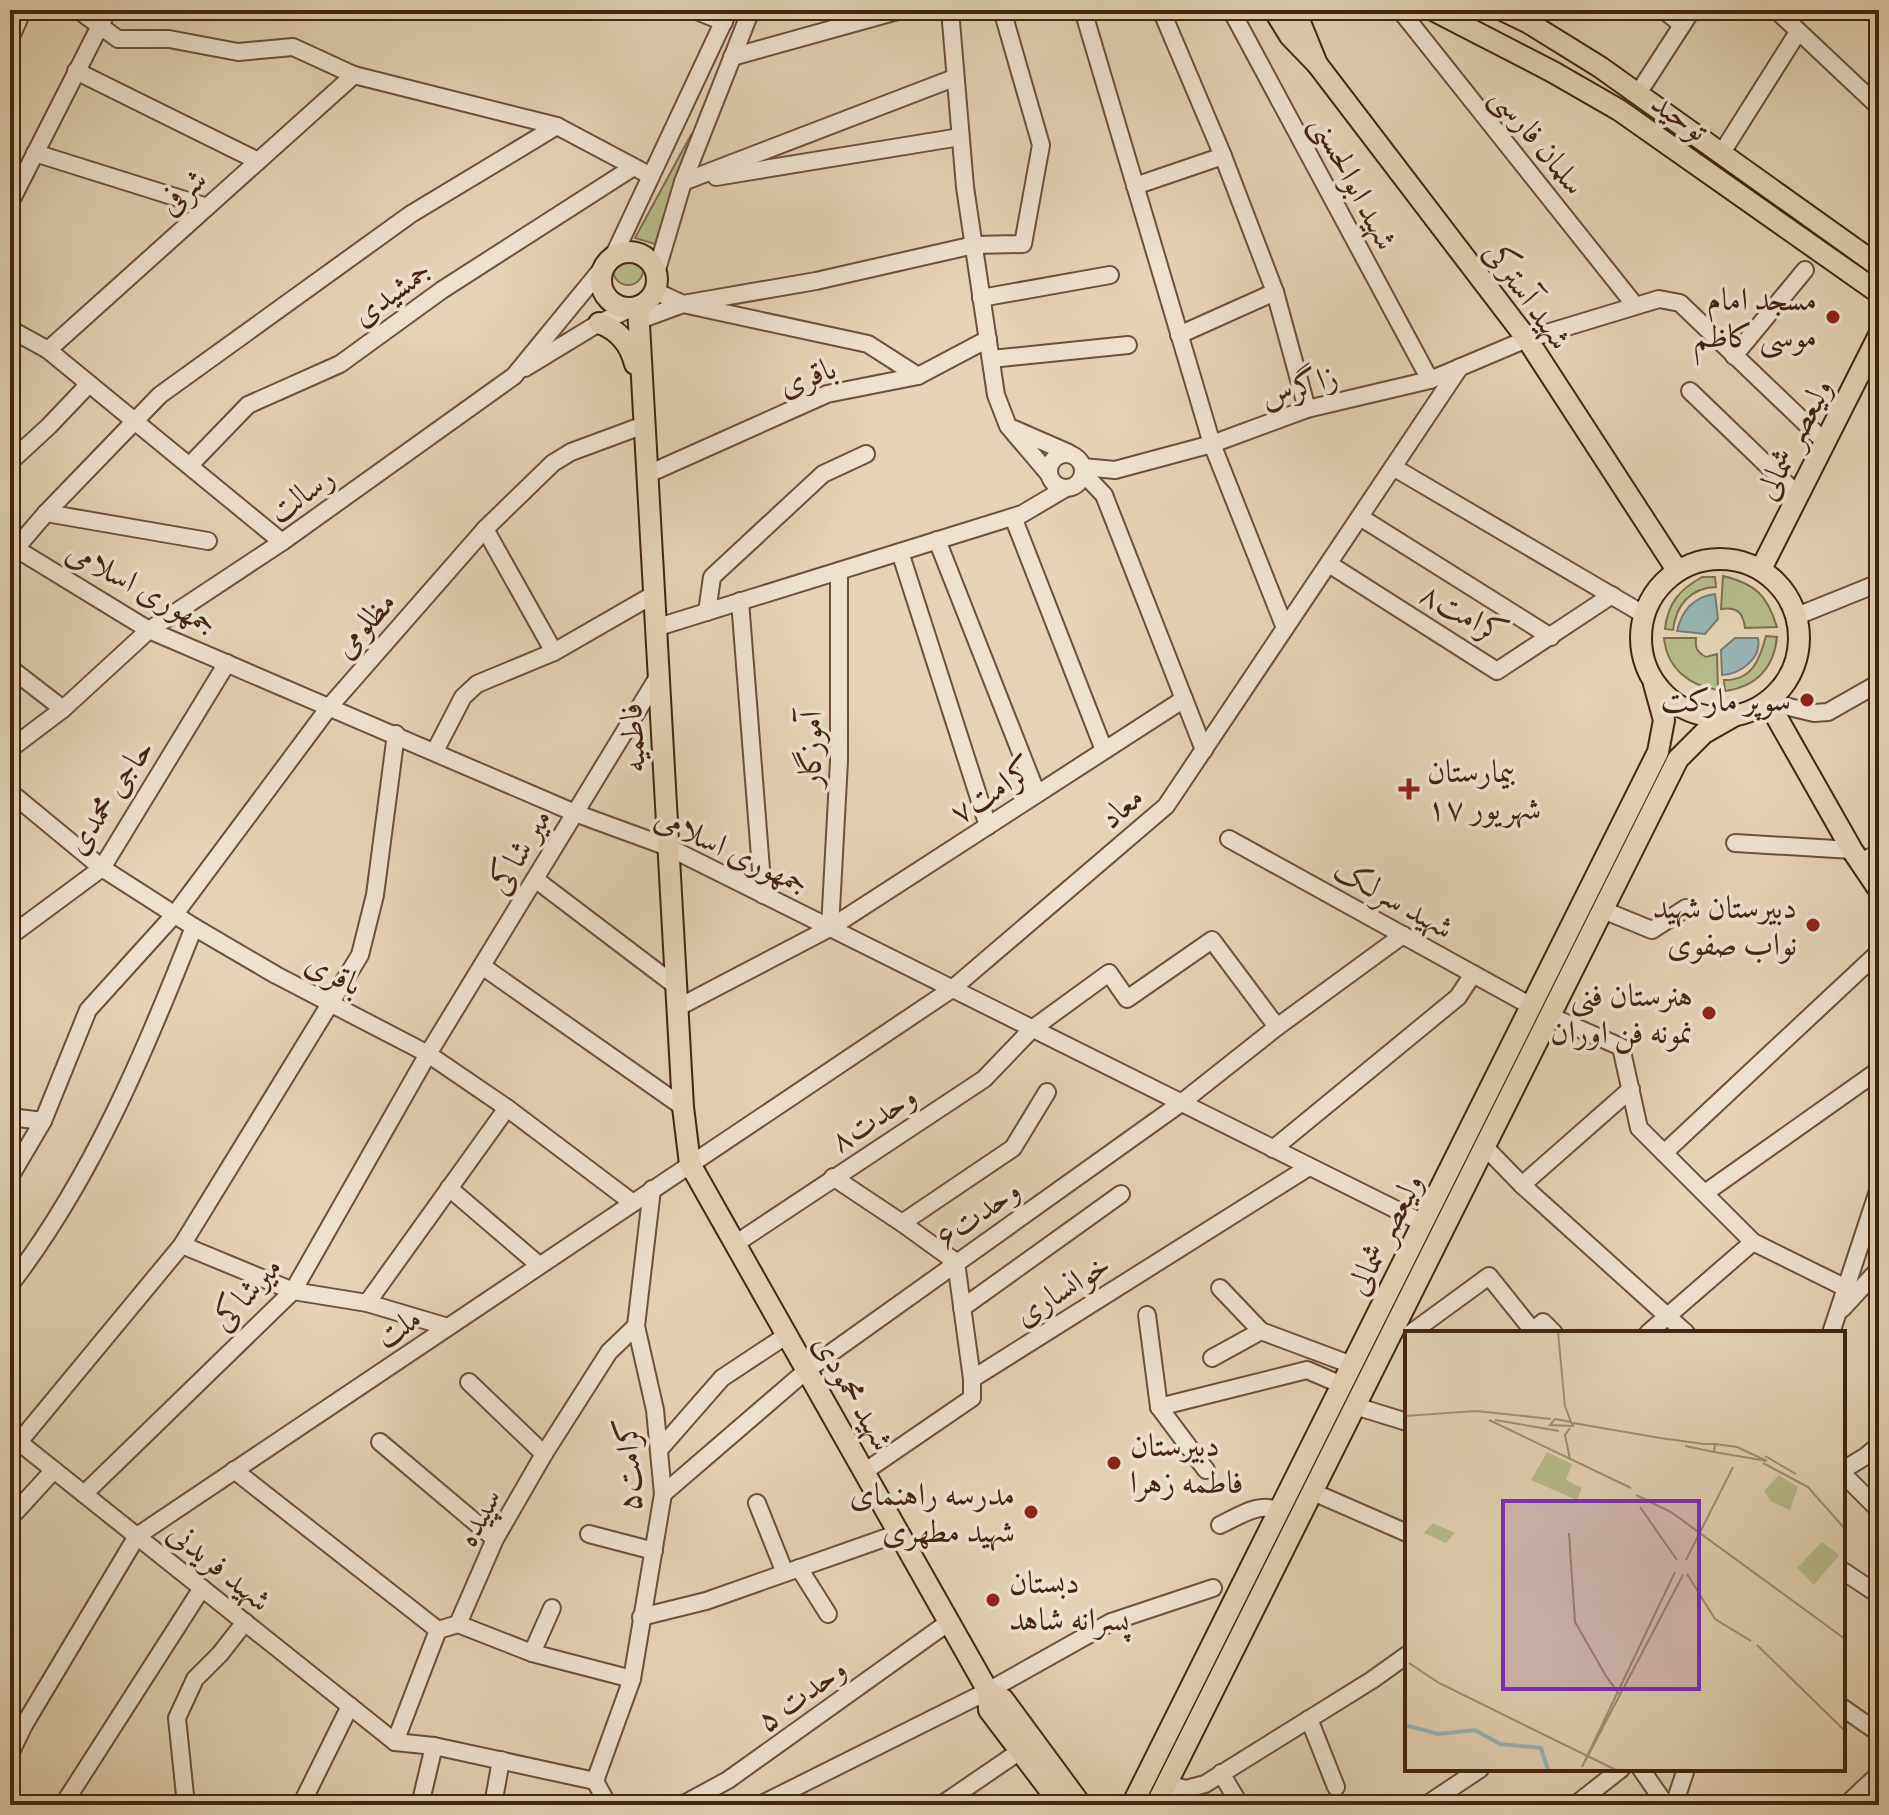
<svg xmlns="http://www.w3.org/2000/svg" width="1889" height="1815" font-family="Alegreya,Amiri,serif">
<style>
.green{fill:#b6bc8b;stroke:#7e704d;stroke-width:2}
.water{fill:#97b6b5;stroke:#767c73;stroke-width:2}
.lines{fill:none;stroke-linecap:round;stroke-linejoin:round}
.minor-casing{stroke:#6d5038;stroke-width:20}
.major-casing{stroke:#45250f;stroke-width:24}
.minor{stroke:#ede2ce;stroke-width:16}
.major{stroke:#e4d3b4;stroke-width:20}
.poi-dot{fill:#8f2418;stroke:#ede2ce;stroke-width:3}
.labels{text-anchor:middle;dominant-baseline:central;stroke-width:7;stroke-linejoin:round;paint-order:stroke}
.street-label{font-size:32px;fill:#45250f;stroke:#ede2ce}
.poi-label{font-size:32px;fill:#45250f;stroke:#ede2ce;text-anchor:end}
.inset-river{fill:none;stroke:#97b6b5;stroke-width:4}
.inset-road{fill:none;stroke:#a48d72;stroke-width:2}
.view{fill:#7b2cbf;fill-opacity:0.15;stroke:#7b2cbf;stroke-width:4}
.inset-edge{fill:none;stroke:#45250f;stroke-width:4}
</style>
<rect width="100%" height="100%" fill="#e4d3b4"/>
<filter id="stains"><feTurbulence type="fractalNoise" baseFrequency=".0025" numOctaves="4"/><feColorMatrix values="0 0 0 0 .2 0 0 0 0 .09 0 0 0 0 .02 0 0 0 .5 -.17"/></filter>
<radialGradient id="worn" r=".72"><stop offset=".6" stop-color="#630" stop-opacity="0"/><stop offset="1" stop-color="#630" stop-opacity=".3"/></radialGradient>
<!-- green -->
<g class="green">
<polygon points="692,133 655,244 635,238"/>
<circle cx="628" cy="270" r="15"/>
<path d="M1723,576C1756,584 1767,595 1777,627L1745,628C1743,612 1737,607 1721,609Z"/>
<path d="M1702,577H1715L1716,587C1690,588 1676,605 1673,630L1665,629C1668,603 1679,590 1702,577Z"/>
<path d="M1766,636L1777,637C1774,668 1756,687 1725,691L1724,680C1752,681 1760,659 1766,636Z"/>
<path d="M1664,638H1696C1695,648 1697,652 1706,657L1717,654L1718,690C1689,686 1667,668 1664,638Z"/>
</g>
<!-- water -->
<g class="water">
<path d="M1715,594L1718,619L1705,634L1677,631C1682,610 1693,597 1715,594Z"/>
<path d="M1735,638H1758C1762,658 1741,674 1722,675L1721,650Z"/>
</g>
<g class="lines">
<!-- minor casing -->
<g class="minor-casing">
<g id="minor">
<polyline points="78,10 118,39 169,39 238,52 293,47 354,75 557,126 651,176"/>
<polyline points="694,10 724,22"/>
<polyline points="950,10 965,187 996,395 1008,426 1048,473"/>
<polyline points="1083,10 1212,444 1285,628"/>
<polyline points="1161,10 1223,156 1275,292 1307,409"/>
<polyline points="1231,10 1430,380"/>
<polyline points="1400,10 1634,304"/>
<polyline points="1664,10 1682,25"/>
<polyline points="1776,10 1879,107"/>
<polyline points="10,39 23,10"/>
<polyline points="732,57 901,10"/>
<polyline points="76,71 258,161"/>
<polyline points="1637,95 1692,10"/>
<polyline points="35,153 207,207"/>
<polyline points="1721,154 1798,32"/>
<polyline points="716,177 960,137"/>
<polyline points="683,182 954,78"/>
<polyline points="1135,186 1223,156"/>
<polyline points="10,203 108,10"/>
<polyline points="613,257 729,10"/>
<polyline points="656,273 683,182 751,10"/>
<polyline points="655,291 683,304 868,344 918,376"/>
<polyline points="981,298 1110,275"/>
<polyline points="637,321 683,304 816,281 974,245 1023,244 1041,145 1002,10"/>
<polyline points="10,329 48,350 282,542"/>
<polyline points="1179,335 1275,292"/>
<polyline points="48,350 354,75"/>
<polyline points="1734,356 1805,270"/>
<polyline points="991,359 1128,345"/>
<polyline points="525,368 599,323 632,308"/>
<polyline points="1878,378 1879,380"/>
<polyline points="1690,391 1798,495"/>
<polyline points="1014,429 1069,453"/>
<circle cx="1066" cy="471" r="17"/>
<polyline points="10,462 49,426 89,384"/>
<polyline points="190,465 248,405 340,364 442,290 632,168"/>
<polyline points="1083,467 1115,470 1212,444 1307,409 1430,380 1527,339 1659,299 1680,303 1825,442"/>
<polyline points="1393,467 1643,614"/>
<polyline points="1083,473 1104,495 1204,750"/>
<polyline points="646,475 827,394 918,376 988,339"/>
<polyline points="46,513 208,541"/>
<polyline points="1013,517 1104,750"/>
<polyline points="1360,517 1551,637"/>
<polyline points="485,529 554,652"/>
<polyline points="937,540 1037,794"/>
<polyline points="10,545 149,630 575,813 668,847 1423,1223"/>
<polyline points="900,552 988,826"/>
<polyline points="10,555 46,513 160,395 411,214 557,126"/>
<polyline points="1329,564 1497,671 1612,595"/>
<polyline points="740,601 763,895"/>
<polyline points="707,612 712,577 823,474 866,454"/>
<polyline points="1797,616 1879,583"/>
<polyline points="655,628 1022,514 1066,488"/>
<polyline points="10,668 63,709"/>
<polyline points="1768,702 1814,713 1828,712 1879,683"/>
<polyline points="10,749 63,709 149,630 282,542 514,376 605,265"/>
<polyline points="435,751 463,697 477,684 554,652 653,595"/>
<polyline points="10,792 102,868 194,927 276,975 428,1054 507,1108 633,1203"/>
<polyline points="1229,839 1531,1006"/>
<polyline points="1735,843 1852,850"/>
<polyline points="1860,862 1879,853"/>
<polyline points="535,879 676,986"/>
<polyline points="1603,910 1652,930 1686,908"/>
<polyline points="830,928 839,761 839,571"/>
<polyline points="10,936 102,868 227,663"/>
<polyline points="482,966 683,1107"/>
<polyline points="677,1008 830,928 1184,699"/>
<polyline points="1550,1016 1621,1047 1639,1128 1753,1242 1846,1288"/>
<polyline points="10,1117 43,1121"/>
<polyline points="1485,1147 1522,1185 1686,1333"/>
<polyline points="1273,1149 1458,997 1473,974"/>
<polyline points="1664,1153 1879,952"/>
<polyline points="10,1177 43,1121 88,1010 175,914 330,706 485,529 553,463 571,452 644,425"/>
<polyline points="833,1177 902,1223 956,1262 972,1379"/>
<polyline points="1522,1185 1631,1089"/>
<polyline points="449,1188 539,1265"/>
<polyline points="1705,1193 1879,1070"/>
<polyline points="902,1223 1013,1148 1047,1092"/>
<polyline points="735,1244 984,1079 1032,1029 1109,973 1127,999 1212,940 1277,1027"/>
<polyline points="182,1245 293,1291 367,1303 448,1327"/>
<path d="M10,1285C92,1178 145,1052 194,927"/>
<polyline points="1220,1288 1261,1331 1352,1365"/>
<polyline points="367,1303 507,1108"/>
<polyline points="962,1308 1121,1194"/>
<polyline points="1842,1309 1879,1269"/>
<polyline points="1147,1315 1159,1407 1206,1470"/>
<polyline points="1411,1333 1489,1276 1533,1331"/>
<polyline points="1530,1333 1543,1322 1554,1333"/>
<polyline points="1648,1333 1753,1242"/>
<polyline points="1831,1333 1879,1188"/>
<polyline points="1212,1358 1261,1331"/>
<polyline points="469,1382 544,1454"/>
<polyline points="1355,1406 1407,1422"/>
<polyline points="1159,1407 1307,1370 1342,1385"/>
<polyline points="10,1435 395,1742"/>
<polyline points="19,1442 182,1245 360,955 375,895 396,734"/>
<polyline points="380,1442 495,1539"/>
<polyline points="659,1450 722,1378 787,1335"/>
<polyline points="234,1470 438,1630"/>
<polyline points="1843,1470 1866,1456 1879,1445"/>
<polyline points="864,1472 972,1398 972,1379 1309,1167"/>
<polyline points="1843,1474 1879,1510"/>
<polyline points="1313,1492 1407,1533"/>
<polyline points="84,1494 293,1291 428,1054 658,677"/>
<polyline points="663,1494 807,1370 1181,1103 1277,1027 1403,935"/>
<polyline points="757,1503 785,1573"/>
<polyline points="10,1518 54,1470"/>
<path d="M1220,1525C1238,1517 1259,1501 1279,1511"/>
<polyline points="589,1534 654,1551"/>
<polyline points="799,1568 828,1614"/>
<polyline points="1843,1571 1879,1595"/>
<polyline points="641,1617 706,1601 899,1533"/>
<polyline points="458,1624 532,1653 632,1679"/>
<polyline points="532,1653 552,1608"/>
<polyline points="1843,1708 1879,1733"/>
<polyline points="1309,1719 1336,1787"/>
<polyline points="395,1742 438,1630 458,1624 495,1539 544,1454 609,1352 636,1326"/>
<polyline points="395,1742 434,1746 595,1781 608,1805"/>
<polyline points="10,1754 24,1725 137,1536 952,989 1166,806 1460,367"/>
<polyline points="1641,1769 1666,1805"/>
<polyline points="1221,1773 1240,1805"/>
<polyline points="595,1781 632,1679 663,1494 655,1410 636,1326 652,1189"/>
<polyline points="1167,1784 1186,1789 1205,1784 1372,1680 1407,1655"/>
<polyline points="63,1805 202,1588"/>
<polyline points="186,1805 177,1718 195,1679 220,1654 245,1622"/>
<polyline points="301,1805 350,1706"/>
<polyline points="420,1805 434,1746"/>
<polyline points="493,1805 501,1760"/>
<polyline points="682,1805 728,1780 949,1622"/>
<polyline points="760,1805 988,1691 1111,1622 1213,1588"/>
<polyline points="941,1805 1020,1751"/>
<polyline points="1426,1805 1480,1769"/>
<polyline points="1575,1805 1621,1769"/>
<polyline points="1674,1805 1686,1769"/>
<polyline points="1846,1805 1879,1774"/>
</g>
</g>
<!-- major casing -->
<g class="major-casing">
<g id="major">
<polyline points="1274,10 1290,36 1317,64 1295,10"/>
<polyline points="1433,10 1553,72 1619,110 1879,293"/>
<polyline points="1502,10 1529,23 1600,67 1879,266"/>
<polyline points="1317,64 1527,339 1677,570"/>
<circle cx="629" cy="280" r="28"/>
<polyline points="638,307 683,1107 690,1164 988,1691"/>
<path d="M599,323C619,330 630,344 635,364"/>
<circle cx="1720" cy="638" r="79"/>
<polyline points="1761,569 1879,335"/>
<polyline points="1768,702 1852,850 1879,890"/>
<polyline points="1061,1805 989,1710 988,1691 1003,1699 1081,1805"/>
<polyline points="1132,1805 1658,752 1664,720 1654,684"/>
<polyline points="1156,1805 1678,759 1704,733 1732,717"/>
</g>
</g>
<!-- minor -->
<use href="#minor" class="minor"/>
<!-- major -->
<use href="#major" class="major"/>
</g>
<!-- markers -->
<g class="poi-dot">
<circle cx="1833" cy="317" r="8"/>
<circle cx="1807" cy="700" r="8"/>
<path d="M1405 777h8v8h8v8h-8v8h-8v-8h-8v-8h8z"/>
<circle cx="1813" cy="925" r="8"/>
<circle cx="1709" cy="1013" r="8"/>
<circle cx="1114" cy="1463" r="8"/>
<circle cx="1031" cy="1512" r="8"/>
<circle cx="993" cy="1600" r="8"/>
</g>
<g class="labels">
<!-- street labels -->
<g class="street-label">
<text transform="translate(1680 116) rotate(35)">توحید</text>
<text transform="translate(1539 140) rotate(51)">سلمان فارسی</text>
<text transform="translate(1355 182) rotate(62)">شهید ابوالحسنی</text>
<text transform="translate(182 191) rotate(-42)">شرفی</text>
<text transform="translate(391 292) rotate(-36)">جمشیدی</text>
<text transform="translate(1528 295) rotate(54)">شهید آسترکی</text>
<text transform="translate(807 376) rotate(-20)">باقری</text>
<text transform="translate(1299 386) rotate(-17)">زاگرس</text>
<text transform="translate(1793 439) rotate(-63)">ولیعصر شمالی</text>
<text transform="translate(301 494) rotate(-36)">رسالت</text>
<text transform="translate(142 587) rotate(28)">جمهوری اسلامی</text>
<text transform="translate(1464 613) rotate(29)">کرامت۸</text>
<text transform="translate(364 624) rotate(-49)">مظلومی</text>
<text transform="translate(632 738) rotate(-93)">فاطمیه</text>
<text transform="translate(810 749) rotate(-89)">آموزگار</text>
<text transform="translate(992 790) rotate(-33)">کرامت۷</text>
<text transform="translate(109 796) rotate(-56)">حاجی محمدی</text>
<text transform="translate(1121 807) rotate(-42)">معاد</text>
<text transform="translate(732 850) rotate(25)">جمهوری اسلامی</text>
<text transform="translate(519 851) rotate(-59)">میر شاکی</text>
<text transform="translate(1394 898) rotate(29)">شهید سرلک</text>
<text transform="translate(334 973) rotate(27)">باقری</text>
<text transform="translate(873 1118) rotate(-33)">وحدت۸</text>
<text transform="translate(977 1213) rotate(-35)">وحدت۶</text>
<text transform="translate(1384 1234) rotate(-63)">ولیعصر شمالی</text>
<text transform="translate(1062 1289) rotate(-32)">خوانساری</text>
<text transform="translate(246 1293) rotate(-48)">میرشاکی</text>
<text transform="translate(398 1327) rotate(-34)">ملت</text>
<text transform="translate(854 1392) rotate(60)">شهید محمودی</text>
<text transform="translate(628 1465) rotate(-92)">کرامت۵</text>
<text transform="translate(478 1517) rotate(-62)">سپیده</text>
<text transform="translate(220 1566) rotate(39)">شهید فریدنی</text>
<text transform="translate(801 1694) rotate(-36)">وحدت ۵</text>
</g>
<!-- poi labels -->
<g class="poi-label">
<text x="1817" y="299">مسجد امام<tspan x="1817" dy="37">موسی کاظم</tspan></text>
<text x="1791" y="700">سوپر مارکت</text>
<text x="1427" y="771" text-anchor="start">بیمارستان<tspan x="1427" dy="37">۱۷ شهریور</tspan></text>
<text x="1797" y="907">دبیرستان شهید<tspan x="1797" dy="37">نواب صفوی</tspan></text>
<text x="1693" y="995">هنرستان فنی<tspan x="1693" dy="37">نمونه فن اوران</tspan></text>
<text x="1130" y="1445" text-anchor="start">دبیرستان<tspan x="1130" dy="37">فاطمه زهرا</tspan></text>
<text x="1015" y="1494">مدرسه راهنمای<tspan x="1015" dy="37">شهید مطهری</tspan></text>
<text x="1009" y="1582" text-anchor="start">دبستان<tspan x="1009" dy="37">پسرانه شاهد</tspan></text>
</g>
</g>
<!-- overview -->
<g transform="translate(1405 1331)">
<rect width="440" height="440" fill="#e4d3b4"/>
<path d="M142,121L167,133L161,149L177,157L172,169L126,149ZM374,144L393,156L385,179L367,171L359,160ZM28,192L50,202L41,212L19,202ZM417,211L434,224L409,254L392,237Z" fill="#b6bc8b"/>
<path class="inset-river" d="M0,394L33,403L70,399L95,413L136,417L143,439"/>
<path class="inset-road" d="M153,1L160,75L166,91M0,85L71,80L146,88M150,88L166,91L168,95L145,94ZM84,89L226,157M90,89L154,100M168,92L255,107L299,113H310L318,114L332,116L362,130L309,121L310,113M165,97L160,104L165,128M280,115L309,121M360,125L391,143M358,132L403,156L440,198M231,164L266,181L440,308M235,176L272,229M164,202L170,291L201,345M281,229L328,136M270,241L177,436L278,244M282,243L310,288L346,310M352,314L440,400M4,332L34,352L211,439M213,362L201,345L215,364"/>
<path class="view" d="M98,170H294V358H98Z"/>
<rect width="440" height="440" class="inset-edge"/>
</g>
<!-- margin -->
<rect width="1889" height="1815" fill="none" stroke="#e4d3b4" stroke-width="40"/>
<rect x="12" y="12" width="1865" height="1791" fill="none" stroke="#45250f" stroke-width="4"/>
<rect x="20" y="20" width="1849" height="1775" fill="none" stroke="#45250f" stroke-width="2"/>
<rect width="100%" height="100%" filter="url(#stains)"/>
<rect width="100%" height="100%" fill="url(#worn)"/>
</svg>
